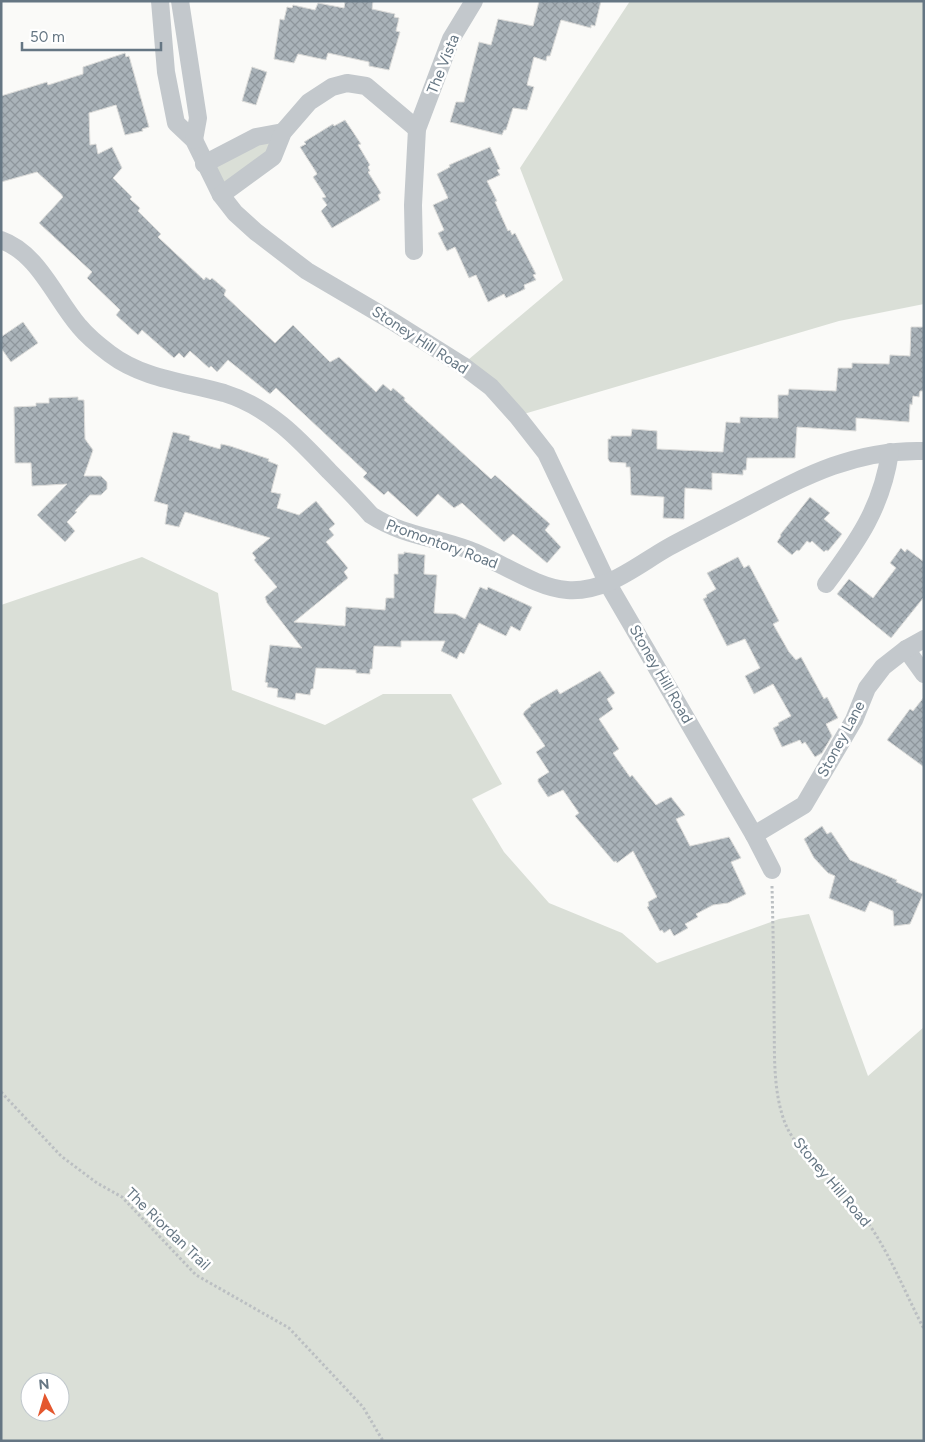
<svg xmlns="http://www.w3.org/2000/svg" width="925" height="1442" font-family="Figtree,sans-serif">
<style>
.green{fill:#dadfd7;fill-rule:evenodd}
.building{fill:url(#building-cross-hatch);stroke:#dcdcda}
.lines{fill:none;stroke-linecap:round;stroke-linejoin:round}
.path{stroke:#bbbfc2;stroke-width:3;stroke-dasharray:2.5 2.5;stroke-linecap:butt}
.street{stroke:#c3c8cc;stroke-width:18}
.labels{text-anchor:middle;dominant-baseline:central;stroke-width:5;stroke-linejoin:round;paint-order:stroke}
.street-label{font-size:15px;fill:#657683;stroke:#fff}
</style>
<defs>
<pattern id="building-cross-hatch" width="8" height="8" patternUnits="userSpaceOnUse" patternTransform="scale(1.25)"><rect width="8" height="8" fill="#aab3b9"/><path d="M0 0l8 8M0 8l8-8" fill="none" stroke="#8e969c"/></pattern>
</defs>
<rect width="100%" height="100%" fill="#fafaf8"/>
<!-- green -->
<g class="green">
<polygon points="630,1 924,1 924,304 839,321 517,416 462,365 563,280 520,168"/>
<polygon points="283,132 273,157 221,195 204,164"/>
<path d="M142,557L218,593L232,690L325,725L383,694H451L502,784L472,799L504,852L549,903L622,933L657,963L779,919L809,914L868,1076L924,1027V1441H1V605ZM30,1382H60V1412H30Z"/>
</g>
<!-- building -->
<g class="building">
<polygon points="345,1 373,1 372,9 395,14 394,17 399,18 396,31 400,32 389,70 369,66 369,62 328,53 326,60 298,54 294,63 274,59 280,19 284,20 287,7 292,8 293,5 315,10 318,3 344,8"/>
<polygon points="539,1 601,1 595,26 591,25 591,28 561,20 550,56 547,56 546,61 534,57 527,85 534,87 527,110 513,108 506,130 504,130 502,135 450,122 456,102 464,102 479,42 491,45 498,19 533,26"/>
<polygon points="125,53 126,57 129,56 149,127 142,129 143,131 125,135 116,105 89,113 90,145 96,144 98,154 112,147 122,168 113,178 132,197 130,199 140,208 138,211 161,234 158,237 204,280 206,277 210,280 212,278 226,290 224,295 275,343 293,325 330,362 339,357 376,392 383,384 391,391 393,388 405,398 404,400 491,479 495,475 550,524 545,530 561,547 547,563 513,534 504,542 462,503 454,508 438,494 417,517 388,491 384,495 363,477 367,473 276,388 270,394 228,360 217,372 211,366 209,368 190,351 184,358 179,353 174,358 142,330 138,335 116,315 120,310 87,278 92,272 39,223 63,197 61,194 37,172 1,182 1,96 47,82 48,85 83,74 83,67"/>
<polygon points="252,67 267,72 256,105 242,101"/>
<polygon points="345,120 361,144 358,145 370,165 368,167 370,171 368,172 381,193 378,195 380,200 332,228 321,211 327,205 322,198 326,197 313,177 317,174 316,172 300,147 306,144 304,142 333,124 334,126"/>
<polygon points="490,147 500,169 497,170 500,175 487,181 497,201 495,202 508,231 510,230 512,235 515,233 536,274 533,275 536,280 524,285 525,289 506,298 504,294 488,302 476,275 469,278 455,247 447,251 438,233 444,230 433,205 448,198 437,174 450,167 449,165"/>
<polygon points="23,322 38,343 11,362 1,348 1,337"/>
<polygon points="911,327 924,327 924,391 920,391 919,397 913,396 912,405 910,404 909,422 856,418 856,431 797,427 795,458 747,458 746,470 743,470 743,475 712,473 712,490 685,488 684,519 663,518 664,497 631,495 630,467 626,467 626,463 610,462 608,459 608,439 611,439 611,436 631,436 632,429 657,431 657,449 723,452 726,422 740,423 740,417 778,418 778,395 788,395 789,389 836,391 838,368 852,368 852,363 889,364 890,355 910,356"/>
<polygon points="78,397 78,400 84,400 85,439 93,450 84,476 101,476 107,482 107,489 101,495 90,495 75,511 77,512 67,522 75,531 65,542 37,515 67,484 32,486 31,463 15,463 14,407 36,406 36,403 49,403 49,398"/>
<polygon points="173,432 190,436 189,440 220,449 221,444 230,446 269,459 268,461 278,465 271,492 281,494 277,508 299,515 316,501 335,524 329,529 334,535 326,542 348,568 344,572 348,578 294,622 345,626 346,607 385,610 386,598 394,598 394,574 398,574 398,554 404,554 404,552 425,555 424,574 437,575 434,613 456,614 465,619 480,587 487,590 488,587 532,607 520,631 511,626 506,636 479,623 464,654 460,652 457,659 441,651 445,641 401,641 401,647 374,646 372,669 370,669 370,674 356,673 356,670 316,668 313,689 311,689 310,695 296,693 295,700 277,697 278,689 267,687 268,683 265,682 270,645 302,648 267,603 265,597 277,587 254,560 256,558 252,553 270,538 185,512 179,527 165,524 168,505 154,501"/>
<polygon points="810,497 830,513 824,519 842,534 828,551 826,550 824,552 812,541 810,543 807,541 799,551 797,550 792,555 777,542 781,536 780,535"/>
<polygon points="901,548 905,552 907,549 924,562 924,597 891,638 837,594 849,579 873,598 896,568 890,563"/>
<polygon points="738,557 744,568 749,565 779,621 773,624 789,652 796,660 801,657 824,699 827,697 838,718 826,724 832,736 822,753 815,757 805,742 802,744 800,740 782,747 773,728 779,725 778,723 791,716 773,684 754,694 745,676 760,668 745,639 727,646 703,599 707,597 706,595 716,589 707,573"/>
<polygon points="600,671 615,693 607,699 613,709 599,719 619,749 613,753 630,777 632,775 656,805 671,797 685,815 676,819 690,846 729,837 741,858 731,862 746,894 728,903 713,905 696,914 698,917 685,924 688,928 674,936 670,929 664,933 662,930 660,931 647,907 649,906 648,902 657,897 633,851 617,863 616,861 614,862 575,816 579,813 563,790 548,797 538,782 538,779 549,772 536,752 545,746 523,714 525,711 531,706 530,705 557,689 560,694"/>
<polygon points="924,697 924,767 887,740 910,709 913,711"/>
<polygon points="822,826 827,834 831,832 850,860 897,880 896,882 923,894 910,924 894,926 893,911 870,901 865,912 829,898 835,876 828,873 814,858 804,839"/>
</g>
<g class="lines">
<!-- path -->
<g class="path">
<path d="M772,886C773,929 774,972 774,1014C775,1050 772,1089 785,1123C797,1153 835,1182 856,1207C886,1243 902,1287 924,1329"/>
<polyline points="1,1092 61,1156 97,1183 122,1197 196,1275 289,1328 363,1407 383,1441"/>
</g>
<!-- street -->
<g class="street">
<polyline points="160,1 166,72 176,123 194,140 221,195 235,213 256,232 307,271 392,321 462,365 491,387 517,416 546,453 608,584 754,835 772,870"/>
<polyline points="180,1 198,118 194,140"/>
<polyline points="204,164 256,137 283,132"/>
<polyline points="221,195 273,157 283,132 309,102 332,87 347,83 366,86 417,129"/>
<path d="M1,240C38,253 55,298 79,326C88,337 98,345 110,354C143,379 185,382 224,393C269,407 298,438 329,471C343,485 358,500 371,515C403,536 435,537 469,550C499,561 536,588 567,590C606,593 637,565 669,547C695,533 721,520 746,507C805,476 855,449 924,451"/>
<polyline points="414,251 413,205 417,129 451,39 474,1"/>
<path d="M826,584C858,541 882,507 890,452"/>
<polyline points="906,649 924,674"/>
<polyline points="754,835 804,805 854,720 867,688 883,667 906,649 924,639"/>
</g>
</g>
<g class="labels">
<!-- street labels -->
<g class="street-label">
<text transform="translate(443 64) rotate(-68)">The Vista</text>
<text transform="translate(420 340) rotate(33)">Stoney Hill Road</text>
<text transform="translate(442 544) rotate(20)">Promontory Road</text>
<text transform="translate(661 674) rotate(60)">Stoney Hill Road</text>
<text transform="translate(841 739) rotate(-62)">Stoney Lane</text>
<text transform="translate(832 1182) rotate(50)">Stoney Hill Road</text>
<text transform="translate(168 1229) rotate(44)">The Riordan Trail</text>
</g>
</g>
<!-- border -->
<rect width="925" height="1442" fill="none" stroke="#657683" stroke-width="5"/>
<!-- north arrow -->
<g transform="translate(45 1397) rotate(355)"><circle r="24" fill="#ffffff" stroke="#c1c8cd"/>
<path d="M0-4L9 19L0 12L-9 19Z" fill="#e4572e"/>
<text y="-8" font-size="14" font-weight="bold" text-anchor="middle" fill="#657683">N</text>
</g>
<!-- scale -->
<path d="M22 42v8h139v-8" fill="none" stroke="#657683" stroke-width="2.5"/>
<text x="30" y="42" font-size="15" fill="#657683" stroke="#ffffff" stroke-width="4" paint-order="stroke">50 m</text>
</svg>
